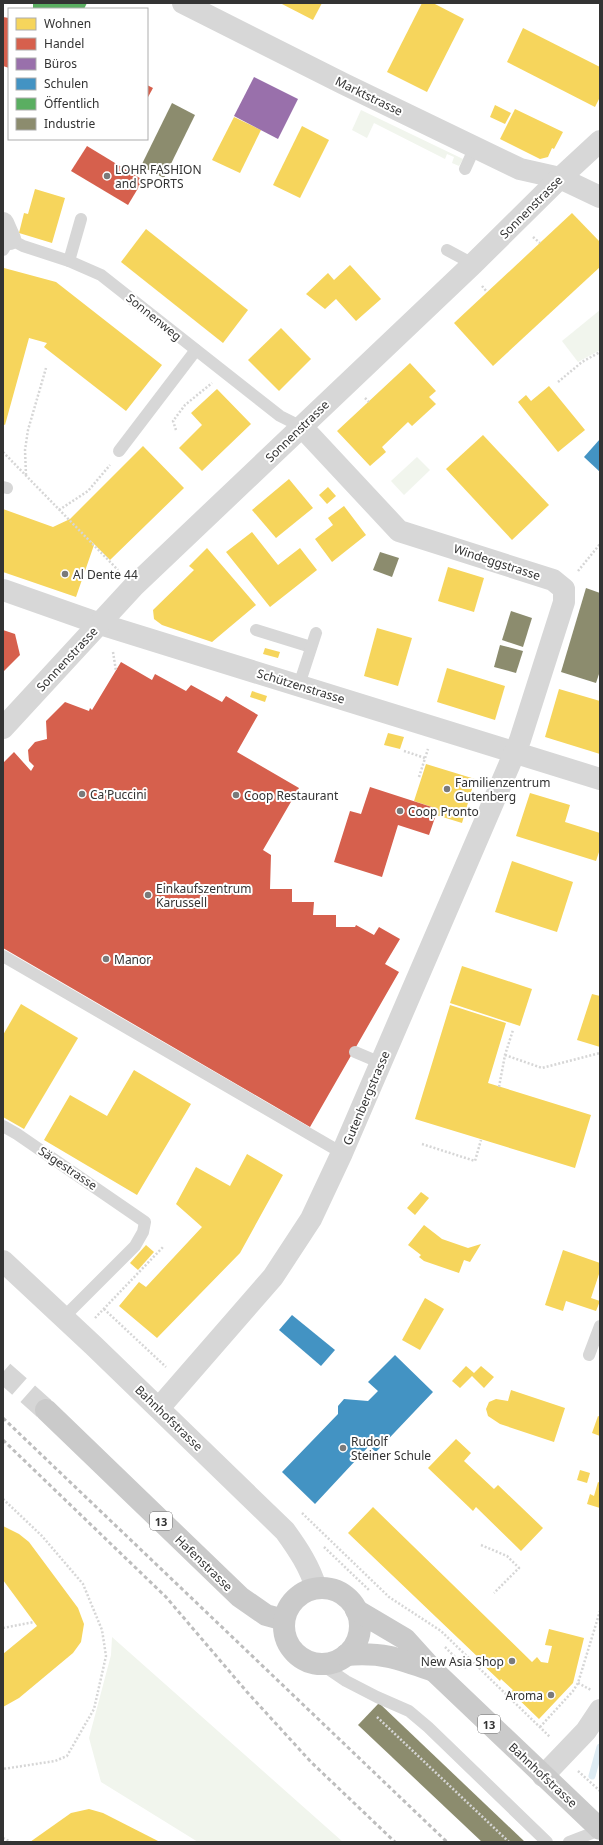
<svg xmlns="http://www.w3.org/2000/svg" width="603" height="1845" font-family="'Noto Sans',sans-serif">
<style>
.green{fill:#f1f5ed}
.homes{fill:#f6d55c}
.shops{fill:#d6604d}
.offices{fill:#9970ab}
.schools{fill:#4393c3}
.public{fill:#5aae61}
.industry{fill:#8c8c6e}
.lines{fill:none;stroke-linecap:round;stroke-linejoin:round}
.stream{stroke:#ddebf3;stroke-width:7}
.primary-tunnel{stroke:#d6d6d6;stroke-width:22;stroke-dasharray:22 11;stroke-linecap:butt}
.path{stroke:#d6d6d6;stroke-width:2.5;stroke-dasharray:2 2;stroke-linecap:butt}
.service{stroke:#d7d7d7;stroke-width:12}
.minor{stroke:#d7d7d7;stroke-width:22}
.primary{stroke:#cacaca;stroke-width:22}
.rail{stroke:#bebebe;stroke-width:3;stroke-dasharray:4 3;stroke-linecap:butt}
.poi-dot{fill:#7a7a7a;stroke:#fff;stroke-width:1.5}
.labels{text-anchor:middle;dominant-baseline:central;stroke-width:4;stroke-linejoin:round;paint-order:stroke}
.shield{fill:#fff;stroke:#707070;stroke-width:1}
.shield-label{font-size:11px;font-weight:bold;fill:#333}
.street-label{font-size:12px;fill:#333;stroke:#fff}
.poi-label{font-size:12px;fill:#333;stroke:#fff;text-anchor:start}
</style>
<rect width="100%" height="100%" fill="#fff"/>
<!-- green -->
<g class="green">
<polygon points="361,110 463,159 459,166 452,163 454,157 447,154 445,159 374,123 367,138 352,130"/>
<polygon points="600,310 600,350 578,362 562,341"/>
<polygon points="417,457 430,470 404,495 391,481"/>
<polygon points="112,1637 343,1842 198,1842 101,1782 89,1738 111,1655"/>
</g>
<!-- homes -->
<g class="homes">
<polygon points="280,3 322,3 313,20"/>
<polygon points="422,3 433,3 464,19 427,92 387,72"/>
<polygon points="523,28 600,67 600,97 595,107 507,62"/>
<polygon points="495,105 511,113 505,124 490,117"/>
<polygon points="515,109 563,132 554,149 552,148 548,157 540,159 500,139"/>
<polygon points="234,117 261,130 240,173 212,160"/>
<polygon points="302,126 329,140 300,198 273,185"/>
<polygon points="35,189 65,198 52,243 19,233 24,213 28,214"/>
<polygon points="572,213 600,242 600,267 493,366 454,323"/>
<polygon points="146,229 248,310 223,343 121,262"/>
<polygon points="350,265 381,299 356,321 336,299 325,309 306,294 328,273 334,280"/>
<polygon points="4,268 56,282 162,365 126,411 44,347 47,343 29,338 5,425 3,424"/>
<polygon points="281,328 311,359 279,391 248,360"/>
<polygon points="410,363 436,391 429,397 436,404 412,426 408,422 382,447 386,452 370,466 337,431"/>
<polygon points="549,386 585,430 558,452 518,402 526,395 531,401"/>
<polygon points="217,389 251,424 202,471 179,448 202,425 191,413"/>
<polygon points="483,435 549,505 512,540 446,469"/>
<polygon points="143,446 184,488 110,560 90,540 94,545 76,597 3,572 3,509 53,527 70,519"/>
<polygon points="289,479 313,508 276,538 252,510"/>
<polygon points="328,487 336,496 327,504 319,495"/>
<polygon points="344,506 366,535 332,562 315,539 333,525 328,518"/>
<polygon points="252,532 278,565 300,548 317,570 270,607 226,552"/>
<polygon points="207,548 256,605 212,642 162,625 154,619 153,610 194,570 189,566"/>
<polygon points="448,567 484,578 474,612 438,601"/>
<polygon points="377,628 412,638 398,686 364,676"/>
<polygon points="265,648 280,652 278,658 263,654"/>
<polygon points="447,668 505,686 495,720 437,702"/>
<polygon points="559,689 600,701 600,754 545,737"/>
<polygon points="252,691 267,696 265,702 250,697"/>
<polygon points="388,733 404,737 400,749 384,745"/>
<polygon points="426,764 475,779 462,823 436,815 438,809 414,801"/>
<polygon points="530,793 570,805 565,822 600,833 600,849 596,861 516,836"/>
<polygon points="512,861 573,882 557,932 495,912"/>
<polygon points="462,966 532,989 520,1026 450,1003"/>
<polygon points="592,994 600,996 600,1047 577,1040"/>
<polygon points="21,1004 78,1038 24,1129 3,1117 3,1035"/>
<polygon points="450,1005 506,1023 488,1083 591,1115 575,1168 415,1119"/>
<polygon points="134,1070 191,1104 137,1195 44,1140 70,1095 107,1116"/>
<polygon points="247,1154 283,1175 240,1253 157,1338 119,1306 139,1282 146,1287 202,1227 176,1204 196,1167 230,1186"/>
<polygon points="421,1192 429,1198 415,1215 407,1208"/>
<polygon points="424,1225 442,1239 468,1248 481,1244 470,1262 464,1260 459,1273 424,1261 419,1257 421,1255 408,1245"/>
<polygon points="146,1245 154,1252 138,1270 130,1263"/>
<polygon points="563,1250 600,1263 600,1271 591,1298 600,1301 596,1311 566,1301 563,1311 545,1305"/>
<polygon points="425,1298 444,1309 420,1350 402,1340"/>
<polygon points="466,1366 474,1373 481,1366 494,1377 484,1388 472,1376 460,1388 452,1381"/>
<polygon points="511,1390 565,1408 554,1442 500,1424 488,1416 486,1409 489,1402 496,1399 508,1401"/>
<polygon points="598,1416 600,1417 600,1436 592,1433"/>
<polygon points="456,1439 471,1453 464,1461 494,1489 498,1485 543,1528 521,1551 476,1507 473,1511 428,1468"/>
<polygon points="580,1470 590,1473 587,1483 577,1480"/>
<polygon points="598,1482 600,1483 600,1508 587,1504 590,1494 594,1496"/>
<polygon points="373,1507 532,1662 537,1657 541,1662 548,1663 552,1646 545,1645 549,1629 584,1638 573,1683 539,1719 511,1692 513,1690 501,1679 500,1681 480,1662 481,1660 348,1533"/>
<polygon points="3,1526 19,1534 29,1542 78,1608 84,1624 81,1642 73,1653 19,1698 3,1707 3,1654 37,1626 3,1580"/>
<polygon points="89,1809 103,1813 160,1842 30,1842 71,1813"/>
</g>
<!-- shops -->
<g class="shops">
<polygon points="3,17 9,18 9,68 3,66"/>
<polygon points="147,85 153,88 147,99"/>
<polygon points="87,146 143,180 128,205 71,171"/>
<polygon points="3,630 15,634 20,655 3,672"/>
<polygon points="121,662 152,680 155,674 186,691 191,685 222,702 226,696 258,715 237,752 299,788 263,850 271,855 270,889 292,889 292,902 314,902 313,915 336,915 336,927 355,927 356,925 374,935 379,927 400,939 385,964 399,972 310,1127 3,948 3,763 14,752 31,771 34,766 29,761 28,750 35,742 47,739 46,721 65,702 89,711 90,708 92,710"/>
<polygon points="370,787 438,809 429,835 398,825 382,877 334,862 350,811 361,814"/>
</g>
<!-- offices -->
<polygon class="offices" points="254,77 298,99 278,139 234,116"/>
<!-- schools -->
<g class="schools">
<polygon points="600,439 600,472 584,457"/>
<polygon points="292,1315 335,1350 321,1366 279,1330"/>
<polygon points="395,1355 433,1392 376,1452 369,1446 315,1504 282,1472 338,1414 338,1406 344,1399 368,1401 378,1391 368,1382"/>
</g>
<!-- public -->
<polygon class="public" points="33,3 87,3 84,9 33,9"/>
<!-- industry -->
<g class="industry">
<polygon points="172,103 195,115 164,178 141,166"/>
<polygon points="380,552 399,558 392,577 373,570"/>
<polygon points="586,588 600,593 600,671 596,683 561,672"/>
<polygon points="511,611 532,618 523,647 502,640"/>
<polygon points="500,645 523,651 516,673 494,667"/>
<polygon points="379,1703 525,1842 482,1842 358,1725"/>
</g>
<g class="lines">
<!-- stream -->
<polyline class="stream" points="592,1776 600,1747"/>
<!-- primary-tunnel -->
<polyline class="primary-tunnel" points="3,1372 46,1410"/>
<!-- path -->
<g class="path">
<polyline points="533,237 540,243"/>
<polyline points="482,286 487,292"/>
<polyline points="558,382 582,362 600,352"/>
<polyline points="365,398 369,402"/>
<polyline points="176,430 173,421 185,405 212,383"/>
<polyline points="3,452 118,570"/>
<polyline points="26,475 25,450 28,430 46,368"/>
<polyline points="59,510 88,491 110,465"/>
<polyline points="578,571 600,544"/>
<polyline points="113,652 116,671"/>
<polyline points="404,751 425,758"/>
<polyline points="419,777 428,749"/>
<polyline points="505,1055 542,1068 600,1053"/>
<polyline points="499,1087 505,1055 513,1030"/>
<polyline points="422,1144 475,1161 481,1140"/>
<polyline points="104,1309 166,1367"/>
<polyline points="95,1318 164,1246"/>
<polyline points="3,1499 42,1536 83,1584 102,1630 106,1656 94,1709 67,1756 55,1761 3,1769"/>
<polyline points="302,1513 389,1597 441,1631 550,1737"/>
<polyline points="481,1545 507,1556 519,1568 494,1593"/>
<polyline points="324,1547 369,1590"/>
<polyline points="3,1628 34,1622"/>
<polyline points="445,1647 467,1669"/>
<polyline points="578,1683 591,1690"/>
<polyline points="377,1717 509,1842"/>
<polyline points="540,1727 573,1691 578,1683 600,1611"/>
<polyline points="578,1771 600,1791"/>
<polyline points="3,1838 11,1842"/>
</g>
<!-- service -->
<g class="service">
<polyline points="465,169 475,147"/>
<polyline points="3,250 10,239 23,246 69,261 101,275 280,416 302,427"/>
<polyline points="447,250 473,264"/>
<polyline points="69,261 81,219"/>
<polyline points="119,451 196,350"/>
<polyline points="3,487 7,488"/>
<polyline points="256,630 311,647"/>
<polyline points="299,685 316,633"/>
<polyline points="3,956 342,1153"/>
<polyline points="355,1052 381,1063"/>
<polyline points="3,1126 17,1134 145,1222 143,1232 135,1246 64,1317"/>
<polyline points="589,1355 600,1326"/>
<polyline points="321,1664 346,1681 377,1697 409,1711 428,1727 547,1842"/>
<polyline points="569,1842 600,1830"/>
</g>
<!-- minor -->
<g class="minor">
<polyline points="183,3 344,84 520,169 560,178 600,197"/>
<polyline points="3,223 10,239"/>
<polyline points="3,590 100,624 600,779"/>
<polyline points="3,728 134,586 473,264 560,178 600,141"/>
<path d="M3,1261L94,1346L285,1531C298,1549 310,1567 316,1588"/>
<polyline points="159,1408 273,1277 311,1219 342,1153 520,740 564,602 564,589 553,580 399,531 302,427"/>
<polyline points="543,1776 586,1731 600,1710"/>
</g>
<!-- primary -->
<g class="primary">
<polyline points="46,1410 240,1597 266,1615 284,1620"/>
<circle cx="322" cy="1626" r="38"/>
<polyline points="356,1610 405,1639 434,1671 600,1829"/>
<path d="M346,1655C381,1652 398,1658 431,1670"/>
</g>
<!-- rail -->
<g class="rail">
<polyline points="3,1418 447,1842"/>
<polyline points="3,1440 166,1597 247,1692 311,1762 395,1842"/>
</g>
</g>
<!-- markers -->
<g class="poi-dot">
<circle cx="107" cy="176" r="4"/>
<circle cx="65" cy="574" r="4"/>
<circle cx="447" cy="789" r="4"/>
<circle cx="82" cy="794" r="4"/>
<circle cx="236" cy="795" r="4"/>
<circle cx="400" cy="811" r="4"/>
<circle cx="148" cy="895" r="4"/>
<circle cx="106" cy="959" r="4"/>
<circle cx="343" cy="1448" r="4"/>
<circle cx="512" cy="1661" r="4"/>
<circle cx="551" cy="1695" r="4"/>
</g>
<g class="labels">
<!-- shield labels -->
<g class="shield">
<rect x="150" y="1512" width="22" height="18" rx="3"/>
<rect x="478" y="1715" width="22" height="18" rx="3"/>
</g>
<g class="shield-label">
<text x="161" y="1521">13</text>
<text x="489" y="1724">13</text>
</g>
<!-- street labels -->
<g class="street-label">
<text transform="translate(369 96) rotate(26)">Marktstrasse</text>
<text transform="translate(531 207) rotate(-45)">Sonnenstrasse</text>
<text transform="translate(154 317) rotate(39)">Sonnenweg</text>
<text transform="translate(297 431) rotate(-44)">Sonnenstrasse</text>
<text transform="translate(497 562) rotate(18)">Windeggstrasse</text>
<text transform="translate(67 659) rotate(-47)">Sonnenstrasse</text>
<text transform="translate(301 686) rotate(17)">Schützenstrasse</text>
<text transform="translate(366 1098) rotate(-67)">Gutenbergstrasse</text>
<text transform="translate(68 1168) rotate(34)">Sägestrasse</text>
<text transform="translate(169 1418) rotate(44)">Bahnhofstrasse</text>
<text transform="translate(204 1563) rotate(44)">Hafenstrasse</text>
<text transform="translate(543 1775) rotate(43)">Bahnhofstrasse</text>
</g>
<!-- poi labels -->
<g class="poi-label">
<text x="115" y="169">LOHR FASHION<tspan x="115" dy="14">and SPORTS</tspan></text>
<text x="73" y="574">Al Dente 44</text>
<text x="455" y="782">Familienzentrum<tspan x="455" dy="14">Gutenberg</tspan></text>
<text x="90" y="794">Ca'Puccini</text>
<text x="244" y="795">Coop Restaurant</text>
<text x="408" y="811">Coop Pronto</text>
<text x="156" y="888">Einkaufszentrum<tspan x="156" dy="14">Karussell</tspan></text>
<text x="114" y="959">Manor</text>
<text x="351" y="1441">Rudolf<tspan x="351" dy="14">Steiner Schule</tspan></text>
<text x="504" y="1661" text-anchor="end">New Asia Shop</text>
<text x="543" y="1695" text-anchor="end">Aroma</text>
</g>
</g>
<!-- border -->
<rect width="603" height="1845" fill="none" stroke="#333333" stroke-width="8"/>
<!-- legend -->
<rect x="8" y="8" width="140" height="132" fill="#ffffff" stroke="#adadad"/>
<rect x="16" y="18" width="20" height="12" fill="#f6d55c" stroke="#adadad"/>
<text x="44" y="28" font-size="12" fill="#333333">Wohnen</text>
<rect x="16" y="38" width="20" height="12" fill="#d6604d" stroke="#adadad"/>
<text x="44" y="48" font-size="12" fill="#333333">Handel</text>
<rect x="16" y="58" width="20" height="12" fill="#9970ab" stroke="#adadad"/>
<text x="44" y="68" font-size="12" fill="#333333">Büros</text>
<rect x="16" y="78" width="20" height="12" fill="#4393c3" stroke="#adadad"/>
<text x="44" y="88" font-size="12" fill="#333333">Schulen</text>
<rect x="16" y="98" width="20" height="12" fill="#5aae61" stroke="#adadad"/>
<text x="44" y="108" font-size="12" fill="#333333">Öffentlich</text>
<rect x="16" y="118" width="20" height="12" fill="#8c8c6e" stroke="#adadad"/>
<text x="44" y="128" font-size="12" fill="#333333">Industrie</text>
</svg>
